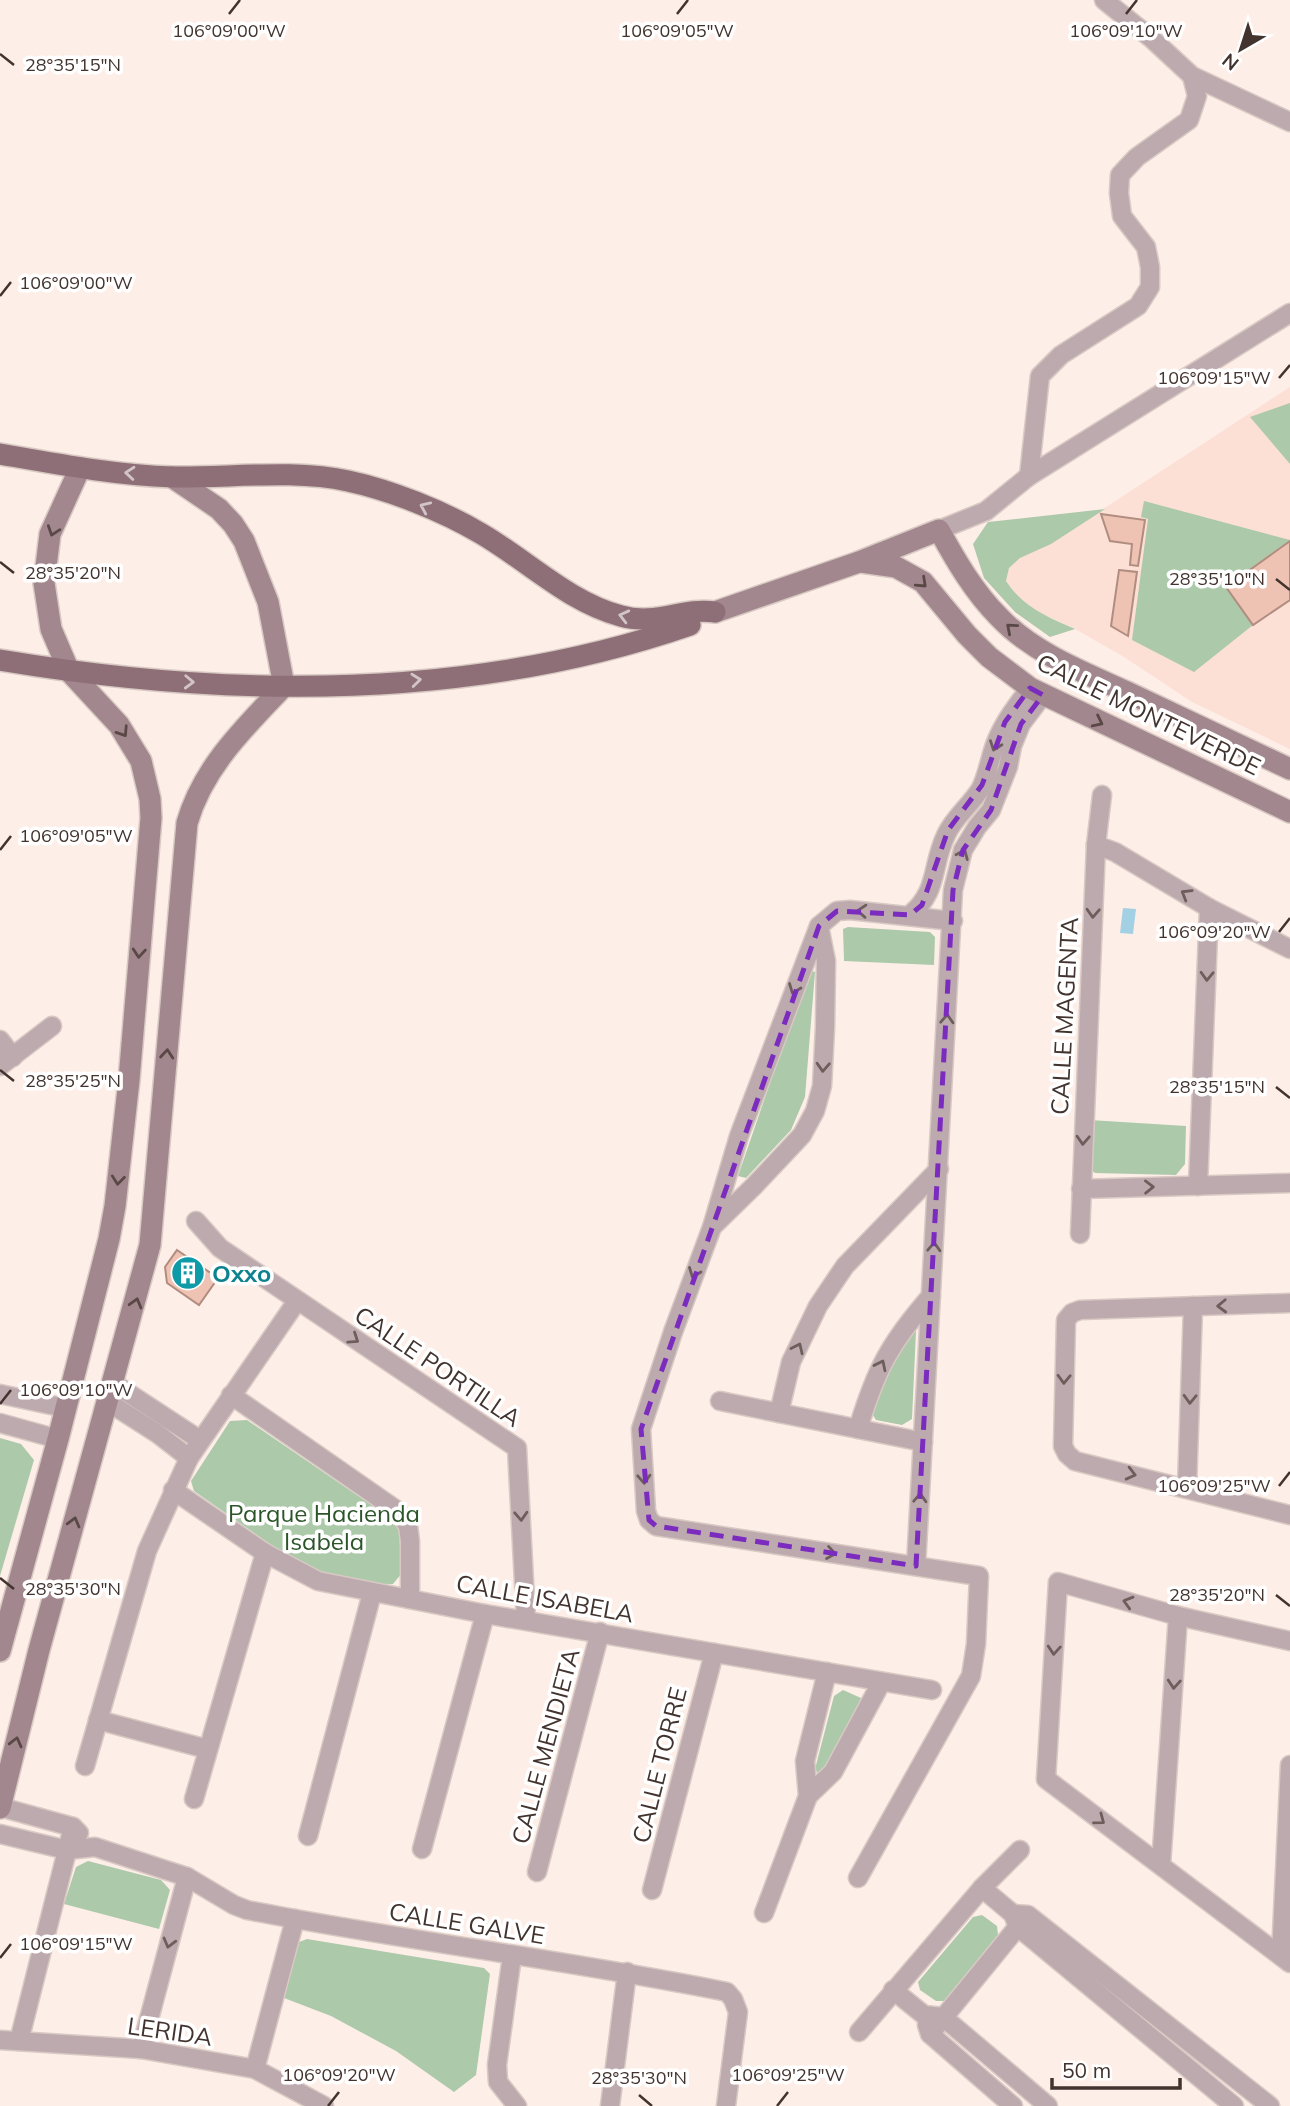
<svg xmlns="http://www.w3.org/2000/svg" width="1290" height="2106" font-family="Mulish,sans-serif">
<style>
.built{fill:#fcdfd5}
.green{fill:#acc9aa}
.water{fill:#a4d0e4}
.building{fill:#eec3b3;stroke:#b18d80;stroke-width:2}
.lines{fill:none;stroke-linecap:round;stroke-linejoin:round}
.street-casing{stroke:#d8c9c3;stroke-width:21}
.secondary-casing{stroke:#d8c9c3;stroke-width:24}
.primary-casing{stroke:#d8c9c3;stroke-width:24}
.street{stroke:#bdaaaf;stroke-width:18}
.secondary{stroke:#a2888e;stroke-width:21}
.primary{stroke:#8e6f77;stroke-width:21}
.oneway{stroke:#d2c5c9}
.oneway2{stroke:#5a4846}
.oneway3{stroke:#6d5d5b}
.marked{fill:none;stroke:#7b2cbf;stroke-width:5;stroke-dasharray:14 9;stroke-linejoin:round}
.ticks{fill:none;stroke:#42332e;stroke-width:2.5}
.labels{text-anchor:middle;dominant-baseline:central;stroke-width:7;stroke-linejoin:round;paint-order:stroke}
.street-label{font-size:24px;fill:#42332e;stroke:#fff}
.culture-label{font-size:24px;font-weight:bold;fill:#0d838f;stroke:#fff;text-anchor:start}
.park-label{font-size:24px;fill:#2c562a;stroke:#fff}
.ticks-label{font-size:18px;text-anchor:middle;fill:#42332e;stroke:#fff;stroke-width:7;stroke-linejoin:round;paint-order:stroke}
</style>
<rect width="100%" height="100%" fill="#feeee8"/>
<!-- built -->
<polygon class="built" points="1290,387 1290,749 1192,702 1124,657 1075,629 1035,611 1015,595 1006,581 1009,568 1020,558 1051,543"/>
<!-- green -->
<g class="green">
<polygon points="1290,403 1290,464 1250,417"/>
<polygon points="1144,501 1290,540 1226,586 1253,625 1194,672 1132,640 1148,519 1141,517"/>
<path d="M1105,509L1051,544L1020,558L1009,568L1006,581C1023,607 1047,617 1075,629L1050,637L1015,612L984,578L973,544L988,522Z"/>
<polygon points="848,927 930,932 935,937 934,965 844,961 843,929"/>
<polygon points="809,970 815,972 805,1097 791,1130 746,1178 738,1176"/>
<polygon points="1090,1120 1186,1126 1185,1164 1176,1175 1095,1173 1088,1167"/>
<polygon points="908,1331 916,1331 912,1419 902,1425 876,1420 871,1412 882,1372"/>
<polygon points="247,1420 395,1521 399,1532 402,1573 393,1584 374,1585 307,1570 194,1491 191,1481 230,1421"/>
<polygon points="0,1438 21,1444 34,1460 0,1576"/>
<polygon points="843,1690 861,1698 861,1708 825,1774 819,1775 815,1769 834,1696"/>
<polygon points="88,1861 161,1880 170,1890 159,1929 64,1904 76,1867"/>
<polygon points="982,1915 997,1926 998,1935 944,2001 936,2001 920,1990 918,1982 973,1917"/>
<polygon points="307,1939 484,1968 490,1974 476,2075 454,2092 396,2051 331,2016 284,1998 299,1942"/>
</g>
<!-- water -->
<polygon class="water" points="1123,908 1136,909 1133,934 1120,933"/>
<!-- building -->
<g class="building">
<polygon points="1101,514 1145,520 1138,566 1130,565 1132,544 1110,541"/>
<polygon points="1290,541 1290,600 1253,625 1226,587"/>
<polygon points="1119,570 1137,572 1128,636 1111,626"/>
<polygon points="177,1250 218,1278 199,1305 167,1283 165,1267"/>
</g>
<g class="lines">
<!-- street casing -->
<g class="street-casing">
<g id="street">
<polyline points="1104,0 1151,38 1192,76 1290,122"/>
<polyline points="1029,476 1040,376 1061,355 1138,306 1150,287 1150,267 1146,247 1122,216 1119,193 1120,175 1137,157 1189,120 1197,96 1192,76"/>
<polyline points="939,530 986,511 1029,476 1290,313"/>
<polyline points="1096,845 1115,852 1209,908 1290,949"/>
<path d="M910,915C939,891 931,866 946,835C954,817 971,805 981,788C988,774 990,757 996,742C1004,722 1017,705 1030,688"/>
<polyline points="0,1040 13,1057"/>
<polyline points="0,1066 52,1026"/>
<polyline points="1198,1186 1209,908"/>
<polyline points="1081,1189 1290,1183"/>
<polyline points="196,1221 220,1248 517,1448 526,1620"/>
<polyline points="712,1227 754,1186 802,1135 815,1111 822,1086 825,1028 826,961 819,926"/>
<polyline points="1080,1234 1096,845 1102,795"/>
<polyline points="1290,1303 1080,1310 1072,1313 1066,1320 1063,1446 1067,1454 1075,1461 1290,1515"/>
<polyline points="113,1383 200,1440"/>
<polyline points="0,1394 65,1408"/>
<polyline points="231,1395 398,1511 408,1526 410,1541 410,1599"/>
<polyline points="720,1401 923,1442"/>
<polyline points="108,1402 158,1434 189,1458"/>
<polyline points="779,1413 791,1362 818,1306 845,1266 939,1169"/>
<polyline points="0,1423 58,1439"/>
<path d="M858,1429C876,1369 890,1343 931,1296"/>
<polyline points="1187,1488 1193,1306"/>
<polyline points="173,1490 265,1553 318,1581 485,1614 932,1690"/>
<polyline points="916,1566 953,890 963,850 977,827 991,810 1008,767 1012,746 1021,724 1043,695"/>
<polyline points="1290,1641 1178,1616 1058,1582 1046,1779 1290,1963"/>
<polyline points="98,1720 207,1749"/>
<polyline points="85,1766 147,1551 189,1458 297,1301"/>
<polyline points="808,1796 833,1772 881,1683"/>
<polyline points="194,1799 265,1553"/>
<polyline points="0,1807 73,1827 79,1833"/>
<path d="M0,1834L67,1850L95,1847L187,1877L234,1905L247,1910C406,1941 568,1960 727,1992L733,1999L738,2012L726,2106"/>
<polyline points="308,1836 372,1593"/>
<polyline points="422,1849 485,1614"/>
<polyline points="1161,1865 1178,1616"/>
<polyline points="537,1872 600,1632"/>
<polyline points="858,1878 971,1676 976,1644 979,1576 656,1526 649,1520 646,1511 641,1429 673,1332 712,1227 739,1136 819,926 837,911 850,910 953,921"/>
<polyline points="982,1888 1013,1914 1018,1927 1234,2106"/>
<polyline points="652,1890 714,1653"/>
<polyline points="764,1913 808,1796 805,1761 827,1672"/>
<polyline points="1013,1914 1028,1915 1270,2106"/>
<polyline points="512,1956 497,2065 498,2082 517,2106"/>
<polyline points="1281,1956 1290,1765"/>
<polyline points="893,1990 924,2015 943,2017 1048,2106"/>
<polyline points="927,2025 930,2034 1013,2106"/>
<polyline points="859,2032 982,1888 1020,1850"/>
<polyline points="930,2034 1025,1918"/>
<polyline points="0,2040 141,2049 255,2069 324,2106"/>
<polyline points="19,2041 73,1827"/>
<polyline points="141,2049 187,1877"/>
<polyline points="255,2069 295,1919"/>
<polyline points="610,2106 627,1972"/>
</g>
</g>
<!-- secondary casing -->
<g class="secondary-casing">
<g id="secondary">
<polyline points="861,562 896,567 923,582 967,635 989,657 1030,688 1290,812"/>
<path d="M715,612L859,562L939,530C956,561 974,592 999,617C1033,653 1083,672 1127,692C1181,718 1236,743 1290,769"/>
<polyline points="0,1651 58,1439 109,1239 115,1206 129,1080 151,818 150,799 141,761 119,725 69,671 51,629 44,583 50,534 80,468"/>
<path d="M0,1808L39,1650L150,1245L187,823C203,767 245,727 284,686L268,602L244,541L233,524L219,509L172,477"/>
</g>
</g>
<!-- primary casing -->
<g class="primary-casing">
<g id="primary">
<path d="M0,454C57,464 115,475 173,477C228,478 294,469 348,481C390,490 443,511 480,533C527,560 568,602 621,616C657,626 683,607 715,612"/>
<path d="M0,660C227,698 470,701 690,625"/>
</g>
</g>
<!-- street -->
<use href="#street" class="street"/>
<!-- secondary -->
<use href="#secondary" class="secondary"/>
<!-- primary -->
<use href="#primary" class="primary"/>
</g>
<!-- one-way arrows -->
<defs><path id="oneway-chevron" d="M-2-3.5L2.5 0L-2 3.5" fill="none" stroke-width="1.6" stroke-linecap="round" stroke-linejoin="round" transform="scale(1.75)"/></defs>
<g class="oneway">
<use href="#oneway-chevron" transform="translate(130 473) rotate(-175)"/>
<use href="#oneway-chevron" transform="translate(425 507) rotate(-156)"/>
<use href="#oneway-chevron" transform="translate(624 616) rotate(-166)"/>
<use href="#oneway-chevron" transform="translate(416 680) rotate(-6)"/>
<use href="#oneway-chevron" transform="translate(189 682) rotate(2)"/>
</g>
<g class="oneway2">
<use href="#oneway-chevron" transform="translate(53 531) rotate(109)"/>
<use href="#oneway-chevron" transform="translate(922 583) rotate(43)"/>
<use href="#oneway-chevron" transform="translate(1011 628) rotate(-139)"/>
<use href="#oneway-chevron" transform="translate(1098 722) rotate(26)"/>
<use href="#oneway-chevron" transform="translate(123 732) rotate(57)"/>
<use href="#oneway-chevron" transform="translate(139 953) rotate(95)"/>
<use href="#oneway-chevron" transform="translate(167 1054) rotate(-85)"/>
<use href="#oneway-chevron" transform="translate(118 1180) rotate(96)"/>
<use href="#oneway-chevron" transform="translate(136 1303) rotate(-74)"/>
<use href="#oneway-chevron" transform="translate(74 1522) rotate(-75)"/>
<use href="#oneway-chevron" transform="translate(16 1742) rotate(-76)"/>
</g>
<g class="oneway3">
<use href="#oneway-chevron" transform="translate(995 746) rotate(110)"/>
<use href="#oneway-chevron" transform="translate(963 854) rotate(-67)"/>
<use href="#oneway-chevron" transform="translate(1186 894) rotate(-149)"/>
<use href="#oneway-chevron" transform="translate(862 911) rotate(-176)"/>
<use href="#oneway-chevron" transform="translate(1093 913) rotate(93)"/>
<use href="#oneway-chevron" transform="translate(1207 976) rotate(92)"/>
<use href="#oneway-chevron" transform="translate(794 989) rotate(111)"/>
<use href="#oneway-chevron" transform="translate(947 1019) rotate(-87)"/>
<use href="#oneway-chevron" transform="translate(823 1067) rotate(93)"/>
<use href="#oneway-chevron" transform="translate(1083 1140) rotate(93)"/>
<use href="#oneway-chevron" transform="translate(1149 1187) rotate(-1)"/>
<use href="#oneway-chevron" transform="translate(934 1247) rotate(-87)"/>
<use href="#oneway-chevron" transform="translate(694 1273) rotate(111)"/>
<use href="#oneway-chevron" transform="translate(1222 1306) rotate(178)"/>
<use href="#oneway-chevron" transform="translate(354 1339) rotate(34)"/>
<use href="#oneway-chevron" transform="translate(798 1348) rotate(-65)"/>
<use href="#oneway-chevron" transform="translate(881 1365) rotate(-64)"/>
<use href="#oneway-chevron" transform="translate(1064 1379) rotate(92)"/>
<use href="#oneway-chevron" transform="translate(1190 1399) rotate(92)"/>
<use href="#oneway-chevron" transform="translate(1131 1474) rotate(14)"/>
<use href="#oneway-chevron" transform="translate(644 1479) rotate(87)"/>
<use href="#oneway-chevron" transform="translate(920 1498) rotate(-87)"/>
<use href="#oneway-chevron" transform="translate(521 1516) rotate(87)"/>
<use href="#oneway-chevron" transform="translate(831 1553) rotate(9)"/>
<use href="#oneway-chevron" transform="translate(1128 1602) rotate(-164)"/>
<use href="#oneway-chevron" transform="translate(1054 1650) rotate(94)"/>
<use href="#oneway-chevron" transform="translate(1174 1684) rotate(94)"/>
<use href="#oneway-chevron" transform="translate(1100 1820) rotate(37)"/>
<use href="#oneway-chevron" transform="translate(169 1943) rotate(105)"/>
</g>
<!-- marked area -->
<path class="marked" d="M1030,688L1043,695L1021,724L991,810L963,850L953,890L916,1566L656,1526L649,1520L641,1429L819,926L837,911L910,915L922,905L948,830L982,785L1005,722Z"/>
<!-- ticks -->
<path class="ticks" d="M229,14L240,0M677,14L688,0M1126,14L1137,0M0,54L14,65M0,296L11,282M1279,378L1290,365M0,562L14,573M1276,579L1290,590M0,850L11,836M1279,932L1290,918M0,1070L14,1081M1276,1087L1290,1098M0,1404L11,1390M1279,1486L1290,1472M0,1578L14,1589M1276,1595L1290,1606M0,1958L11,1944M639,2095L652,2106M328,2106L339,2092M777,2106L788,2092"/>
<!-- icons -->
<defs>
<g id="building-disc" transform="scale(1.75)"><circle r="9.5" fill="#0f9aa8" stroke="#fff"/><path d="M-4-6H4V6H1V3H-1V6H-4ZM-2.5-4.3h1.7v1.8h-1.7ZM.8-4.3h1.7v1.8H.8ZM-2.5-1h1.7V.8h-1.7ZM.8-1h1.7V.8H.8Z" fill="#fff"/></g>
</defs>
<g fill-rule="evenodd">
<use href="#building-disc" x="188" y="1273"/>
</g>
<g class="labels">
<!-- street labels -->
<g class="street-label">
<text transform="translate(1149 714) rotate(26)">CALLE MONTEVERDE</text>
<text transform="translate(1064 1016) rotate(-87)">CALLE MAGENTA</text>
<text transform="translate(438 1366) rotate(34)">CALLE PORTILLA</text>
<text transform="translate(545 1598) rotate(10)">CALLE ISABELA</text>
<text transform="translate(545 1746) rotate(-75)">CALLE MENDIETA</text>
<text transform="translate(659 1765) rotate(-76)">CALLE TORRE</text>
<text transform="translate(467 1923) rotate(9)">CALLE GALVE</text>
<text transform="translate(170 2031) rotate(8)">LERIDA</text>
</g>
<!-- culture labels -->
<g class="culture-label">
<text x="212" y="1273">Oxxo</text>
</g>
<!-- park labels -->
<g class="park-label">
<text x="324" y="1513">Parque Hacienda<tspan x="324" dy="28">Isabela</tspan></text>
</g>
</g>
<g class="ticks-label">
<text x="229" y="37">106°09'00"W</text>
<text x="677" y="37">106°09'05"W</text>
<text x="1126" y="37">106°09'10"W</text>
<text x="73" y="71">28°35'15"N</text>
<text x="76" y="289">106°09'00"W</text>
<text x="1214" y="384">106°09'15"W</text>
<text x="73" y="579">28°35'20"N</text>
<text x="1217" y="585">28°35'10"N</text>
<text x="76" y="842">106°09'05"W</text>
<text x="1214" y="938">106°09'20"W</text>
<text x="73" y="1087">28°35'25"N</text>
<text x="1217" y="1093">28°35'15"N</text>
<text x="76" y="1396">106°09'10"W</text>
<text x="1214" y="1492">106°09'25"W</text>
<text x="73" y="1595">28°35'30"N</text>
<text x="1217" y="1601">28°35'20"N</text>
<text x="76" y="1950">106°09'15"W</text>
<text x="339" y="2081">106°09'20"W</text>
<text x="788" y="2081">106°09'25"W</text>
<text x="639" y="2084">28°35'30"N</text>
</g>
<!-- north arrow -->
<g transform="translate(1241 49) rotate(219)" stroke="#ffffff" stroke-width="5" paint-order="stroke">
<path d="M0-5L12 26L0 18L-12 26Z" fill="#42332e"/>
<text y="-10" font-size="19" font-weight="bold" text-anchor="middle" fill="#42332e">N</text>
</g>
<!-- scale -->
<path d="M1052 2078v10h128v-10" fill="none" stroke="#42332e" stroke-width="3.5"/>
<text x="1062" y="2078" font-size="21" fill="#42332e" stroke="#ffffff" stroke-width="5" paint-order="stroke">50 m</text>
</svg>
